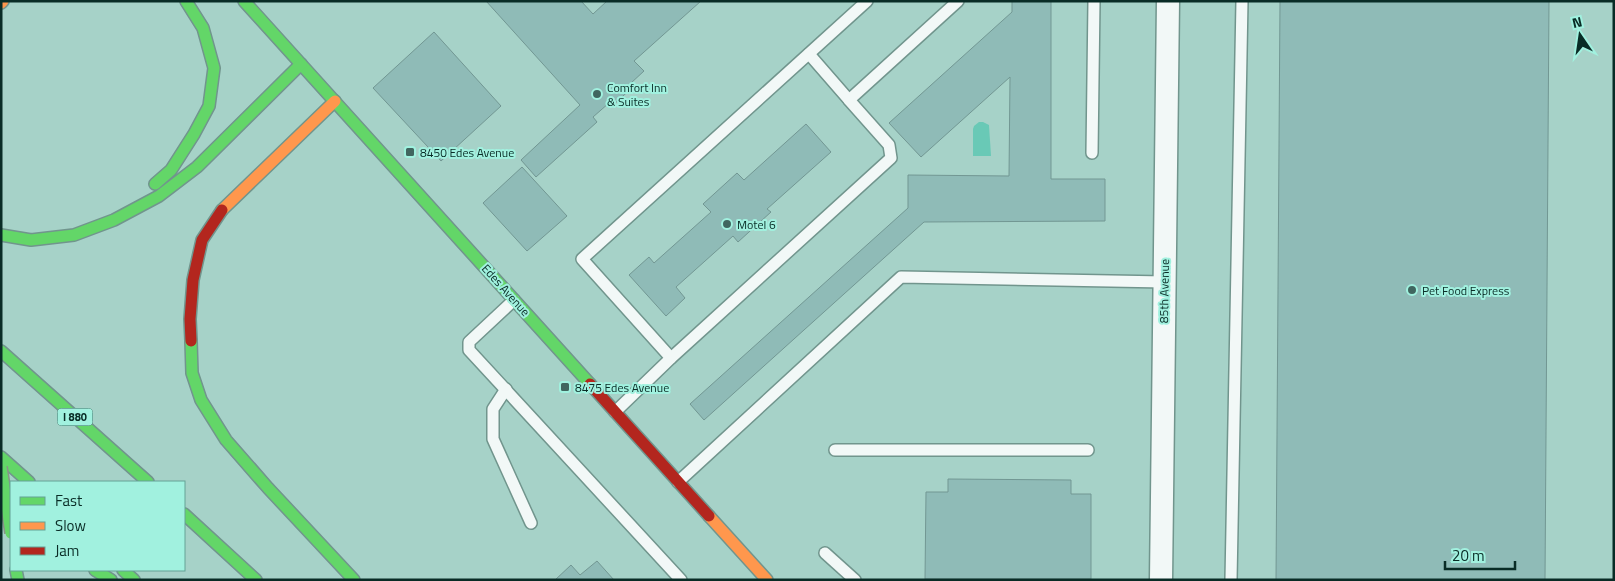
<svg xmlns="http://www.w3.org/2000/svg" width="1615" height="581" font-family="'Titillium Web',sans-serif">
<style>
.water{fill:#69c9b6}
.building{fill:#8fbbb7;stroke:#729793}
.lines{fill:none;stroke-linecap:round;stroke-linejoin:round}
.lane-casing{stroke:#71958d;stroke-width:14}
.street-casing{stroke:#71958d;stroke-width:25}
.fast-casing{stroke:#71958d;stroke-width:14}
.slow-casing{stroke:#71958d;stroke-width:14}
.jam-casing{stroke:#71958d;stroke-width:14}
.lane{stroke:#f2f8f7;stroke-width:11}
.street{stroke:#f2f8f7;stroke-width:22}
.fast{stroke:#63d668;stroke-width:11}
.slow{stroke:#ff974d;stroke-width:11}
.jam{stroke:#b3261e;stroke-width:11}
.fast-bridge-casing{stroke:#889487;stroke-width:14;stroke-linecap:butt}
.fast-bridge{stroke:#63d668;stroke-width:11}
.poi-dot{fill:#40665f;stroke:#a1f1df;stroke-width:2}
.labels{text-anchor:middle;dominant-baseline:central;stroke-width:4;stroke-linejoin:round;paint-order:stroke}
.shield{fill:#a1f1df;stroke:#37675e;stroke-width:1}
.shield-label{font-size:11px;font-weight:bold;fill:#092c26}
.poi-label{font-size:12px;fill:#092c26;stroke:#a1f1df;text-anchor:start}
.street-label{font-size:12px;fill:#092c26;stroke:#a1f1df}
</style>
<rect width="100%" height="100%" fill="#a6d2c8"/>
<!-- water -->
<polygon class="water" points="979,122 983,122 989,125 991,156 973,156 973,129 974,126"/>
<!-- building -->
<g class="building">
<polygon points="486,1 581,1 593,14 607,1 701,1 634,61 644,71 631,83 634,86 612,106 609,103 593,117 597,122 536,177 521,160 580,105"/>
<polygon points="1012,1 1051,1 1051,179 1105,179 1105,221 924,222 704,420 690,404 908,208 908,175 1009,176 1010,77 921,157 889,123 1012,12"/>
<polygon points="1280,1 1549,1 1545,580 1276,580"/>
<polygon points="434,32 501,106 441,161 373,88"/>
<polygon points="806,124 831,152 767,209 771,212 738,242 733,236 676,287 685,298 666,316 629,275 649,257 654,263 711,212 703,204 737,173 744,180"/>
<polygon points="522,167 567,216 527,251 483,203"/>
<polygon points="948,479 1071,480 1071,494 1091,494 1091,579 925,579 926,492 948,492"/>
<polygon points="597,561 614,580 555,580 571,565 580,575"/>
</g>
<g class="lines">
<!-- lane casing -->
<g class="lane-casing">
<g id="lane">
<polyline points="809,54 849,100"/>
<polyline points="1092,153 1094,1"/>
<polyline points="514,300 469,342 469,350 681,580"/>
<polyline points="671,358 582,259 867,1"/>
<polyline points="506,389 493,409 493,439 531,523"/>
<polyline points="615,412 671,358 891,158 889,145 849,100 958,1"/>
<polyline points="835,450 1088,450"/>
<polyline points="678,482 901,277 1165,282"/>
<polyline points="825,553 855,580"/>
<polyline points="1231,580 1242,1"/>
</g>
</g>
<!-- street casing -->
<g class="street-casing">
<polyline id="street" points="1161,580 1168,1"/>
</g>
<!-- fast casing -->
<g class="fast-casing">
<g id="fast">
<polyline points="244,1 590,384"/>
<polyline points="155,184 171,170 194,134 209,106 214,68 203,28 186,1"/>
<polyline points="1,235 31,240 74,235 114,220 159,196 197,167 301,64"/>
<polyline points="191,341 192,373 201,400 226,440 268,488 354,580"/>
<polyline points="1,351 148,482"/>
<polyline points="1,457 29,482"/>
<polyline points="184,514 256,580"/>
<polyline points="16,570 18,580"/>
<polyline points="95,570 111,580"/>
<polyline points="123,570 134,580"/>
</g>
</g>
<!-- slow casing -->
<g class="slow-casing">
<g id="slow">
<polyline points="1,3 3,1"/>
<polyline points="222,210 335,101"/>
<polyline points="709,516 767,580"/>
</g>
</g>
<!-- jam casing -->
<g class="jam-casing">
<g id="jam">
<polyline points="191,341 190,319 193,280 202,240 222,210"/>
<polyline points="590,384 709,516"/>
</g>
</g>
<!-- lane -->
<use href="#lane" class="lane"/>
<!-- street -->
<use href="#street" class="street"/>
<!-- fast -->
<use href="#fast" class="fast"/>
<!-- slow -->
<use href="#slow" class="slow"/>
<!-- jam -->
<use href="#jam" class="jam"/>
<!-- fast-bridge casing -->
<g class="fast-bridge-casing">
<polyline id="fast-bridge" points="1,467 11,533"/>
</g>
<!-- fast-bridge -->
<use href="#fast-bridge" class="fast-bridge"/>
</g>
<!-- markers -->
<g class="poi-dot">
<circle cx="597" cy="94" r="5"/>
<rect x="405" y="147" width="10" height="10" rx="2.5"/>
<circle cx="727" cy="224" r="5"/>
<circle cx="1412" cy="290" r="5"/>
<rect x="560" y="382" width="10" height="10" rx="2.5"/>
</g>
<g class="labels">
<!-- shield labels -->
<rect class="shield" x="57.5" y="408.5" width="35" height="17" rx="4"/>
<g class="shield-label">
<text x="75" y="417">I 880</text>
</g>
<!-- poi labels -->
<g class="poi-label">
<text x="607" y="87">Comfort Inn<tspan x="607" dy="14">&amp; Suites</tspan></text>
<text x="420" y="152">8450 Edes Avenue</text>
<text x="737" y="224">Motel 6</text>
<text x="1422" y="290">Pet Food Express</text>
<text x="575" y="387">8475 Edes Avenue</text>
</g>
<!-- street labels -->
<g class="street-label">
<text transform="translate(506 290) rotate(48)">Edes Avenue</text>
<text transform="translate(1164 291) rotate(-89)">85th Avenue</text>
</g>
</g>
<!-- border -->
<rect width="1615" height="581" fill="none" stroke="#092c26" stroke-width="5"/>
<!-- legend -->
<rect x="10" y="481" width="175" height="90" fill="#a1f1df" stroke="#64a295"/>
<rect x="20" y="497" width="25" height="8" fill="#63d668" stroke="#64a295"/>
<text x="55" y="506" font-size="15" fill="#092c26">Fast</text>
<rect x="20" y="522" width="25" height="8" fill="#ff974d" stroke="#64a295"/>
<text x="55" y="531" font-size="15" fill="#092c26">Slow</text>
<rect x="20" y="547" width="25" height="8" fill="#b3261e" stroke="#64a295"/>
<text x="55" y="556" font-size="15" fill="#092c26">Jam</text>
<!-- north arrow -->
<g transform="translate(1580 35) rotate(347)" stroke="#a1f1df" stroke-width="4" paint-order="stroke">
<path d="M0-4L9 19L0 12L-9 19Z" fill="#092c26"/>
<text y="-8" font-size="14" font-weight="bold" text-anchor="middle" fill="#092c26">N</text>
</g>
<!-- scale -->
<path d="M1445 561v8h70v-8" fill="none" stroke="#092c26" stroke-width="2.5"/>
<text x="1452" y="561" font-size="15" fill="#092c26" stroke="#a1f1df" stroke-width="4" paint-order="stroke">20 m</text>
</svg>
